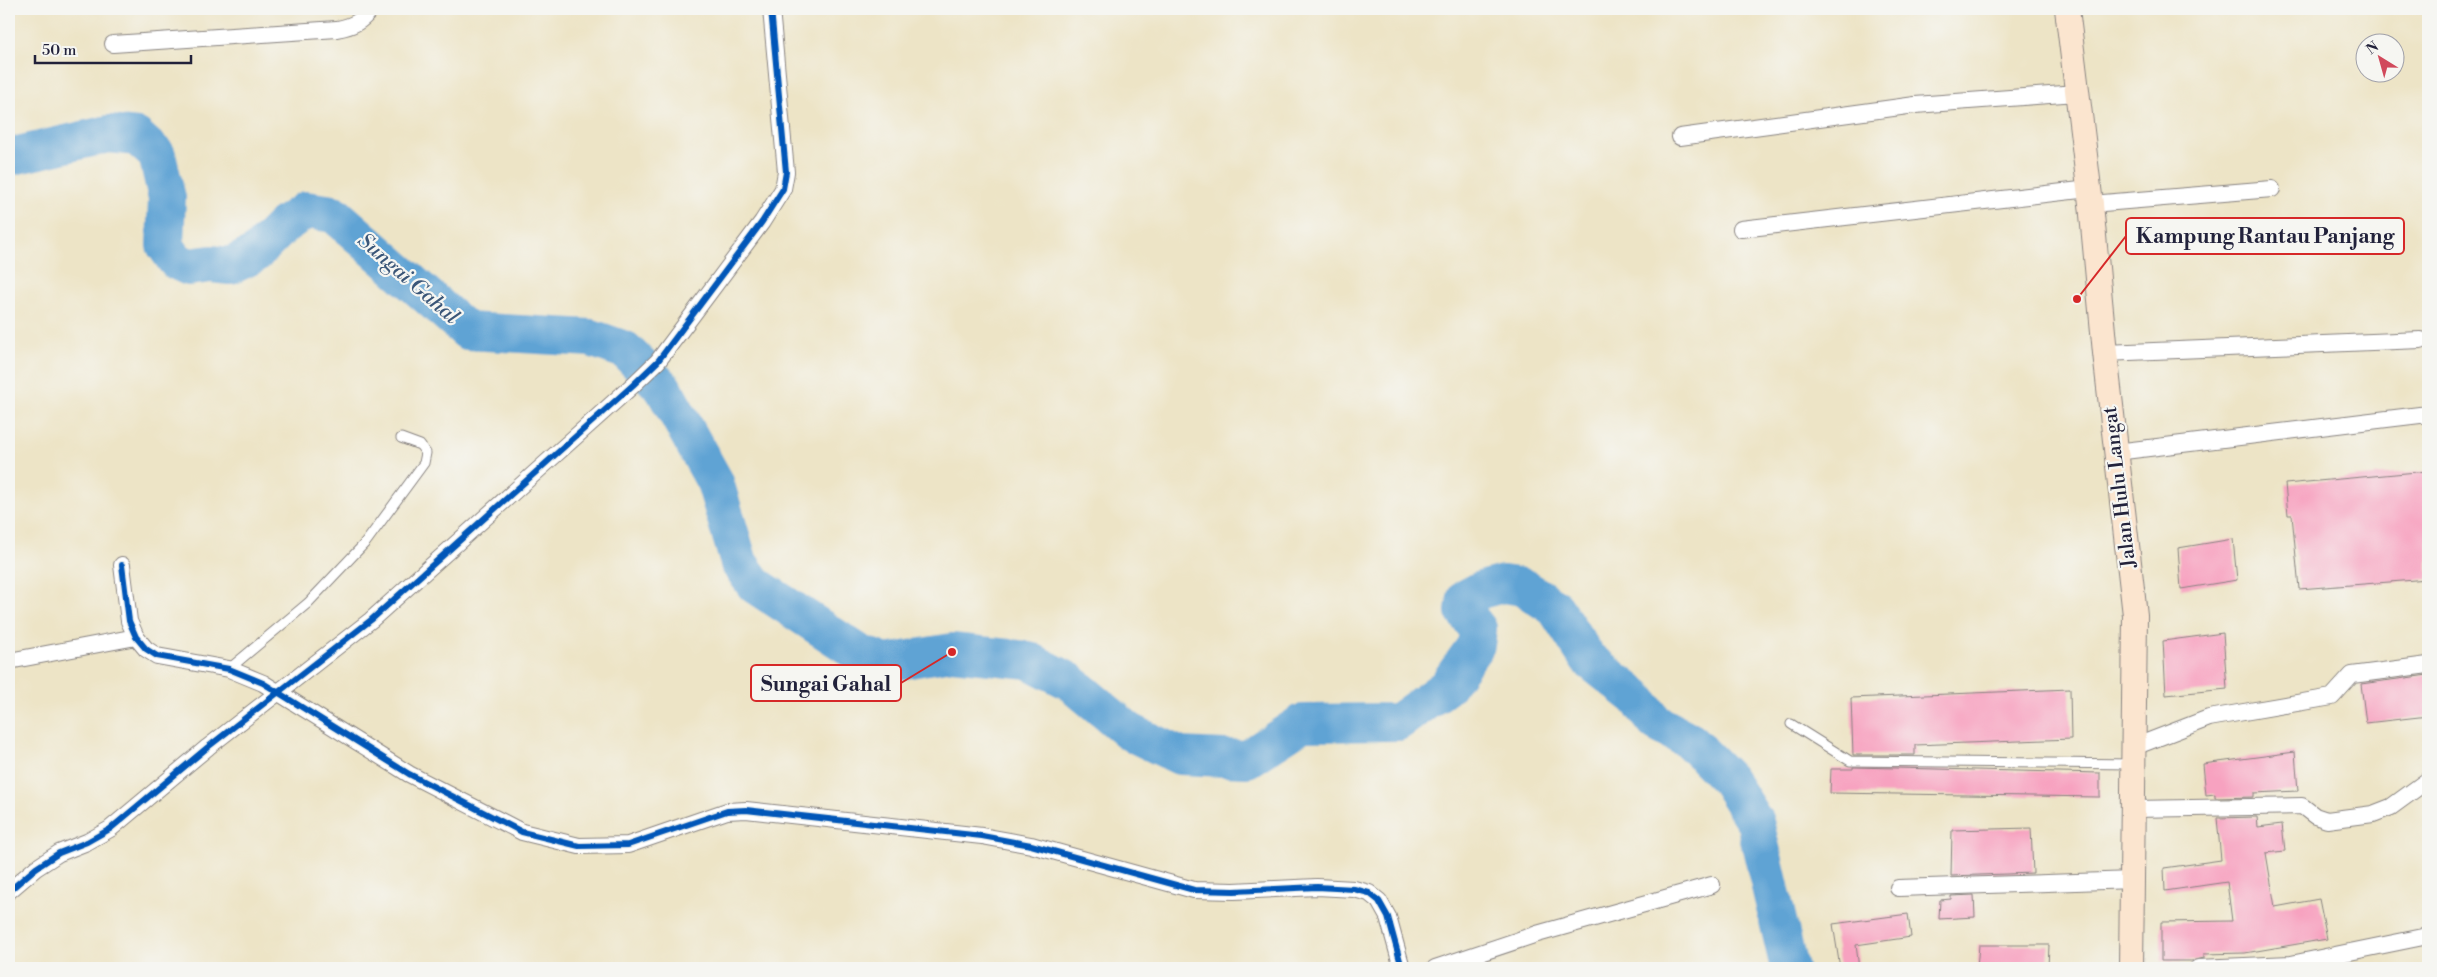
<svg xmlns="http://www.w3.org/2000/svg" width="2437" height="977" font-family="'Libre Bodoni',serif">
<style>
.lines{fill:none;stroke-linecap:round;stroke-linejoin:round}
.river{stroke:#5fa3d4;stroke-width:38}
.building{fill:#f7a2c0}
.lane-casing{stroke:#888380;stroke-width:11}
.street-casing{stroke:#888380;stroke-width:18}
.secondary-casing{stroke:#888380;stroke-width:26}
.lane{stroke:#fff;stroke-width:9}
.street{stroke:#fff;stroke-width:16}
.secondary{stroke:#fbe5cf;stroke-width:24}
.cycleway-casing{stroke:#f6f6f2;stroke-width:9}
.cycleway{stroke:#0057b8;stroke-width:6}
.labels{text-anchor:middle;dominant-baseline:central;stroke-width:4.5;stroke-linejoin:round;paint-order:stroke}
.street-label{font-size:20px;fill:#22223b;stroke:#f6f6f2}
.water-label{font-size:21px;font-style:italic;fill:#3a5678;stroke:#f6f6f2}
.leader{fill:none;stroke:#d62828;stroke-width:2}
.callout-dot{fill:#d62828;stroke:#f6f6f2;stroke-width:2}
.callout{fill:#f6f6f2;stroke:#d62828;stroke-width:2}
.callout-label{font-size:21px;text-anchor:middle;font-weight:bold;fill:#22223b}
</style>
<rect width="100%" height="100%" fill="#f6f6f2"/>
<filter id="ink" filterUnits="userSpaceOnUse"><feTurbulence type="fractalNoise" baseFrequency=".02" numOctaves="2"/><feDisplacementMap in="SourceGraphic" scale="10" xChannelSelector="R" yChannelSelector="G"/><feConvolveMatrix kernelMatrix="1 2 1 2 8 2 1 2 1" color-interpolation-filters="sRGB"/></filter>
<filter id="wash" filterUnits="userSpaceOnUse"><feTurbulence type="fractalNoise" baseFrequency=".0096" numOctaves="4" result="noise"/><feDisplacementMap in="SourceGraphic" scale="20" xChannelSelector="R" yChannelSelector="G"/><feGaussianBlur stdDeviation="1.12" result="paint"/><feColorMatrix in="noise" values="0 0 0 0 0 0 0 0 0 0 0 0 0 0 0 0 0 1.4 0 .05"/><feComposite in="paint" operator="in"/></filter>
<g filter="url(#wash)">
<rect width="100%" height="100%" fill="#ede4c6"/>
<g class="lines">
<!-- river -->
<polyline class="river" points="9,157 109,134 137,137 157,155 167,198 165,245 176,261 189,267 211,264 230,266 255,254 284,225 306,210 334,214 467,331 591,338 625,350 663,388 715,482 739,563 755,585 859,653 886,663 952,652 1028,660 1069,681 1130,732 1180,756 1247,759 1302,723 1398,722 1446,687 1476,645 1478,629 1464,611 1466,598 1481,590 1503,584 1523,587 1555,608 1588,659 1636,697 1656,723 1690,741 1728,779 1755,822 1789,968"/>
</g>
<g id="blocks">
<!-- building -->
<g class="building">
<polygon points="2428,471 2428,579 2299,589 2292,515 2288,515 2285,484"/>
<polygon points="2233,539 2237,580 2181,589 2178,548"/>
<polygon points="2223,633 2227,689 2166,695 2163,641"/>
<polygon points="2428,675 2428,716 2366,723 2361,684"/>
<polygon points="2070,689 2071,739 1915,745 1915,755 1853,755 1851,698"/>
<polygon points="2295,752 2298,791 2254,793 2254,797 2215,798 2215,794 2206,795 2203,764"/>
<polygon points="1853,767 2100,773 2100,797 1830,793 1831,769 1853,769"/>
<polygon points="2257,817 2258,827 2282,824 2285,851 2266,853 2275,907 2319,899 2327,939 2245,953 2204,954 2204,958 2192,961 2161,961 2161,922 2232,921 2227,882 2165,891 2164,868 2221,860 2217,818"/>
<polygon points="2031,828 2033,873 1951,876 1952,830"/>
<polygon points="1974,895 1975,917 1939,919 1940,900 1951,899 1951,896"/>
<polygon points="1908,914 1911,937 1856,945 1859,968 1840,968 1833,924"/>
<polygon points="1979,945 2049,945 2048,968 1977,968"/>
</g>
</g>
</g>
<g filter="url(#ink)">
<use href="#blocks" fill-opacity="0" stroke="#888380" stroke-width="1"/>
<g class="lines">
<!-- lane casing -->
<g class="lane-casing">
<g id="lane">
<polyline points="229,669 308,603 366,542 424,463 426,453 420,445 401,438"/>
<polyline points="1791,724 1850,761 2133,764"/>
</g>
</g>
<!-- street casing -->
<g class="street-casing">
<g id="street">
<path d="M113,44L337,29C353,26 361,22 371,9"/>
<polyline points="1680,137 1915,105 2077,93"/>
<polyline points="2091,204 2272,189"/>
<polyline points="1741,229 2089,189"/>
<polyline points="2105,353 2421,340"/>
<polyline points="2116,452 2428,414"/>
<polyline points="122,565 129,621 136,637 146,649 157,656 229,669 263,683 409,774 522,832 579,846 628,845 727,811 746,810 982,836 1031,845 1194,890 1234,891 1317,887 1354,889 1369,893 1379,901 1388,917 1402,968"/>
<polyline points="9,661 136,637"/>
<polyline points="2134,747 2209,718 2332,697 2352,675 2428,665"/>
<polyline points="2133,809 2302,806 2315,816 2327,820 2373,814 2391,807 2428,780"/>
<polyline points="1898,888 2133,880"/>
<polyline points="9,891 36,868 59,853 87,842 110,829 208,747 371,620 633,385 658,361 762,222 783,189 786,172 771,9"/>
<polyline points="1435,968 1537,934 1712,885"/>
<polyline points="2198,968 2291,964 2428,936"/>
</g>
</g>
<!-- secondary casing -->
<g class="secondary-casing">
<polyline id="secondary" points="2067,9 2091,204 2105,353 2135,615 2131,968"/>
</g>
<!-- lane -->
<use href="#lane" class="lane"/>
<!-- street -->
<use href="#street" class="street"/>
<!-- secondary -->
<use href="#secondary" class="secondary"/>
<!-- cycleway casing -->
<g class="cycleway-casing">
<g id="cycleway">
<polyline points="122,565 129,621 136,637 146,649 157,656 229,669 263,683 409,774 522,832 579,846 628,845 727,811 746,810 982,836 1031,845 1194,890 1234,891 1317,887 1354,889 1369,893 1379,901 1388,917 1402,968"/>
<polyline points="9,891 36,868 59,853 87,842 110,829 208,747 371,620 633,385 658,361 762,222 783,189 786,172 771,9"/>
</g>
</g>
<!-- cycleway -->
<use href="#cycleway" class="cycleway"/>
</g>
</g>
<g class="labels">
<!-- street labels -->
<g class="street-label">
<text transform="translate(2120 487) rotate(-97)">Jalan Hulu Langat</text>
</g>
<!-- water labels -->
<g class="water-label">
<text transform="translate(408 279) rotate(41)">Sungai Gahal</text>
</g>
</g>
<!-- callouts -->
<path class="leader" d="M2077 299L2126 236M952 652L901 683"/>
<g class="callout-dot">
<circle cx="2077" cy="299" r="5"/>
<circle cx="952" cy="652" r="5"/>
</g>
<g class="callout">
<rect x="2126" y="218" width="278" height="36" rx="5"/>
<rect x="751" y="665" width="150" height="36" rx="5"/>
</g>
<g class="callout-label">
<text x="2265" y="243">Kampung Rantau Panjang</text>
<text x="826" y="691">Sungai Gahal</text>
</g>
<!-- margin -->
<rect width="2437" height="977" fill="none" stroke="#f6f6f2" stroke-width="30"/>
<!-- north arrow -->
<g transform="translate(2380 58) rotate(323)"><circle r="24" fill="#f6f6f2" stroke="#a1a1a9"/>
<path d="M0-4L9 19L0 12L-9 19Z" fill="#d1495b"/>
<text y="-8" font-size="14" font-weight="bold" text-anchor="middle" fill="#22223b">N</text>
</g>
<!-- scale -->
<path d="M35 55v8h156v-8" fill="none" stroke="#22223b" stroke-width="2.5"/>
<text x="42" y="55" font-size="15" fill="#22223b" stroke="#f6f6f2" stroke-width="4" paint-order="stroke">50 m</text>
</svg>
